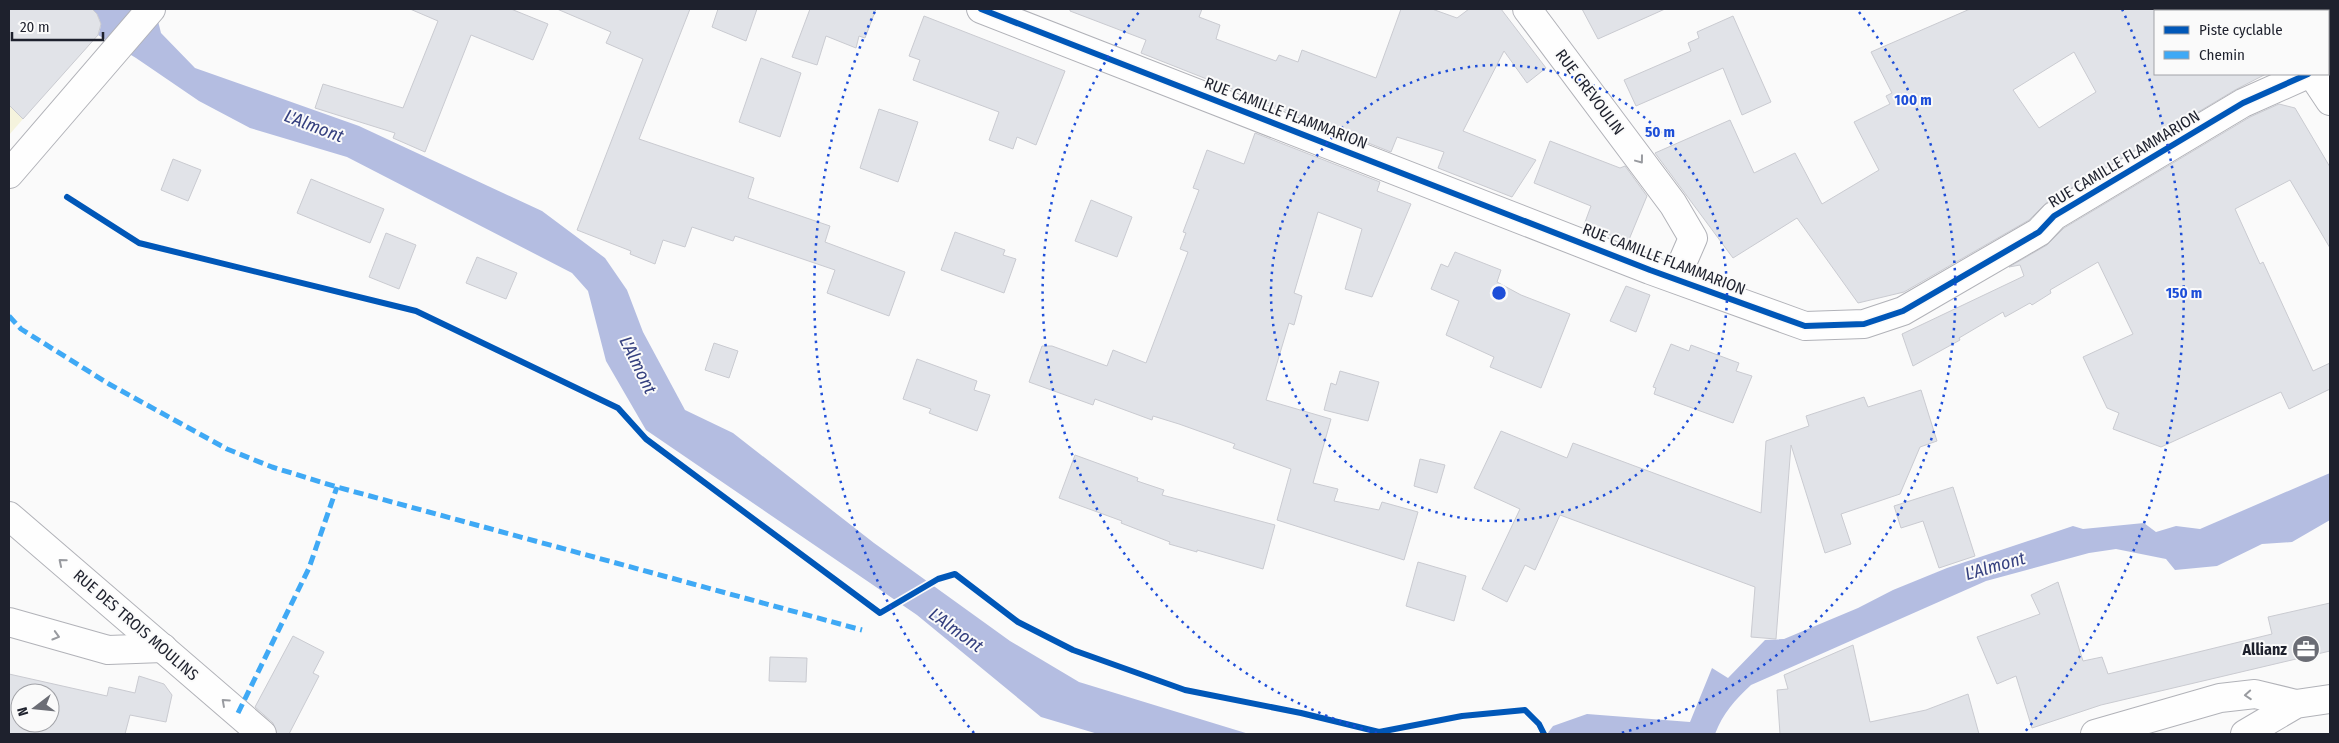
<svg xmlns="http://www.w3.org/2000/svg" width="2339" height="743" font-family="'Fira Sans Condensed',sans-serif">
<style>
.green{fill:#f5f3dd}
.water{fill:#b4bde1}
.building{fill:#e1e3e8;stroke:#cacbd1;fill-rule:evenodd}
.lines{fill:none;stroke-linecap:round;stroke-linejoin:round}
.street-casing{stroke:#b1b2b8;stroke-width:30}
.secondary-casing{stroke:#b1b2b8;stroke-width:30}
.street{stroke:#fefefe;stroke-width:28}
.secondary{stroke:#fefefe;stroke-width:28}
.quiet{stroke:#3fa9f5;stroke-width:5;stroke-dasharray:10 5;stroke-linecap:butt}
.cycleway-casing{stroke:#fafafa;stroke-width:9}
.cycleway{stroke:#0057b8;stroke-width:6}
.oneway{stroke:#999ba0}
.ring{fill:none;stroke:#1d4ed8;stroke-width:2.5;stroke-dasharray:2.5 5}
.labels{text-anchor:middle;dominant-baseline:central;stroke-width:4;stroke-linejoin:round;paint-order:stroke}
.street-label{font-size:16px;fill:#1e212d;stroke:#fafafa}
.poi-label{font-size:16px;font-weight:bold;fill:#1e212d;stroke:#fafafa;text-anchor:end}
.water-label{font-size:18px;font-style:italic;fill:#35407f;stroke:#fafafa}
.centre{fill:#1d4ed8;stroke:#fafafa;stroke-width:2.5}
.ring-label{font-size:15px;text-anchor:middle;font-weight:bold;fill:#1d4ed8;stroke:#fafafa;stroke-width:4;stroke-linejoin:round;paint-order:stroke}
</style>
<rect width="100%" height="100%" fill="#fafafa"/>
<!-- green -->
<polygon class="green" points="9,105 23,119 9,135"/>
<!-- water -->
<g class="water">
<path d="M92,9H155L161,33L195,68L359,126L542,211L605,258L627,290L643,332L685,410L733,433L874,543L1010,641L1079,682L1249,734H1098L1041,717L917,615L646,430L606,361L588,291L572,273L347,157L250,128L199,101L136,58L98,35C103,25 100,17 92,9Z"/>
<path d="M2330,473V520L2292,542L2262,544L2217,566L2175,570L2166,559L2116,549L2089,553L1986,581L1751,685C1735,700 1723,713 1715,734H1547L1553,726L1587,714L1690,722L1712,668L1728,678L1765,640L1784,639L1858,608L1893,590L1947,568L2073,526L2083,529L2144,523L2156,532L2176,526L2200,529Z"/>
</g>
<!-- building -->
<g class="building">
<polygon points="9,9 92,9 97,14 101,24 98,35 23,119 9,105"/>
<polygon points="410,9 511,9 548,24 533,60 471,35 425,152 393,138 395,133 315,108 323,84 403,108 438,21"/>
<polygon points="557,9 690,9 639,139 754,178 748,198 830,226 825,242 905,272 889,316 827,293 835,270 735,236 733,241 692,227 685,247 663,240 655,264 630,254 631,251 577,230 643,59 606,43 611,32"/>
<polygon points="718,9 757,9 746,41 712,27"/>
<polygon points="810,9 876,9 865,38 859,36 856,48 826,36 817,65 792,57"/>
<polygon points="1070,9 1202,9 1199,17 1220,25 1216,39 1276,61 1279,55 1298,62 1302,50 1376,78 1401,9 1432,9 1457,18 1469,9 1501,9 1546,68 1527,83 1504,51 1463,131 1536,160 1512,197 1438,168 1444,152 1397,137 1391,152 1141,53 1146,40 1070,11"/>
<polygon points="1582,9 1665,9 1598,39"/>
<path d="M1970,9H2155V74H2266L2235,90L2046,203L2029,220L1904,292L1858,303L1797,218L1733,258L1655,153L1730,120L1754,173L1795,153L1822,204L1879,170L1854,122L1890,104L1886,96L1892,93L1871,52ZM2074,52L2096,92L2039,128L2013,90Z"/>
<polygon points="924,16 1065,71 1036,145 1017,137 1013,149 989,140 999,112 913,80 920,60 909,56"/>
<polygon points="1733,16 1771,102 1742,115 1723,68 1636,106 1624,80 1691,51 1688,43 1699,38 1697,32"/>
<polygon points="761,58 801,73 780,137 739,122"/>
<polygon points="2279,104 2295,108 2330,167 2330,248 2290,180 2235,209 2260,264 2263,262 2313,371 2330,363 2330,389 2289,409 2281,392 2161,447 2113,429 2119,413 2107,408 2083,357 2133,334 2098,262 2050,290 2051,293 2032,305 2030,303 2005,317 2003,312 1959,338 1960,340 1913,366 1902,334 2024,276 2020,265 2009,267 2047,245 2064,228 2250,117"/>
<polygon points="879,109 918,122 898,182 860,168"/>
<polygon points="1255,133 1380,182 1377,191 1411,204 1372,297 1345,289 1362,229 1318,212 1294,293 1302,296 1294,325 1289,323 1266,400 1331,419 1313,483 1338,489 1334,501 1379,510 1382,502 1418,512 1404,560 1277,520 1291,469 1233,448 1235,444 1179,424 1153,416 1152,420 1095,399 1093,405 1029,382 1042,346 1052,346 1107,366 1113,350 1146,363 1188,252 1180,249 1186,233 1183,232 1199,190 1193,188 1207,150 1244,164"/>
<polygon points="1550,141 1620,168 1625,166 1647,196 1628,242 1584,225 1591,206 1534,183"/>
<polygon points="173,159 201,170 188,201 161,190"/>
<polygon points="311,179 384,209 370,243 297,213"/>
<polygon points="1091,200 1132,217 1117,257 1075,241"/>
<polygon points="955,232 1005,250 1003,255 1016,259 1004,293 941,270"/>
<polygon points="386,233 416,245 399,289 369,277"/>
<polygon points="1455,252 1501,270 1497,282 1521,295 1570,314 1541,388 1490,367 1494,357 1446,335 1459,301 1431,289 1441,264 1448,267"/>
<polygon points="477,257 517,273 506,299 466,283"/>
<polygon points="1626,286 1650,295 1636,332 1610,321"/>
<polygon points="714,343 738,351 729,378 705,370"/>
<polygon points="1671,344 1689,351 1691,345 1739,363 1736,371 1752,376 1733,423 1654,394 1656,388 1653,387"/>
<polygon points="917,359 977,381 974,390 990,395 977,431 929,413 931,409 903,399"/>
<polygon points="1340,371 1379,382 1368,421 1324,410 1331,383 1336,385"/>
<polygon points="1921,390 1937,441 1920,447 1900,494 1841,514 1851,544 1825,553 1791,445 1776,639 1751,637 1755,587 1560,515 1535,570 1525,565 1507,602 1482,589 1520,509 1474,488 1501,431 1567,458 1573,443 1761,513 1766,441 1809,426 1806,416 1864,397 1868,407"/>
<polygon points="1075,455 1138,478 1137,481 1164,490 1162,495 1275,525 1263,569 1197,550 1197,552 1169,544 1170,542 1121,523 1122,521 1059,498"/>
<polygon points="1420,459 1445,465 1437,493 1414,486"/>
<polygon points="1953,487 1975,556 1939,568 1923,521 1901,528 1894,506"/>
<polygon points="1418,562 1466,576 1454,621 1406,606"/>
<polygon points="2058,582 2083,661 2102,657 2108,674 2272,634 2268,617 2330,603 2330,651 2101,705 2032,728 2016,676 1997,684 1977,637 2040,614 2031,595"/>
<polygon points="293,636 324,652 313,673 319,676 289,734 277,734 273,723 255,707"/>
<polygon points="1853,645 1870,722 1926,710 1968,694 1979,734 1780,734 1777,690 1788,689 1784,675"/>
<polygon points="770,657 807,658 806,682 769,681"/>
<path d="M9,674L107,696L109,687L135,693L139,676L164,684L172,695L166,722L130,715L125,734H9ZM20,693H50V723H20Z"/>
</g>
<g class="lines">
<!-- street casing -->
<g class="street-casing">
<g id="street">
<polyline points="981,9 1650,270 1805,326 1864,324 1903,311 2039,232 2054,216 2243,103 2308,74"/>
<polyline points="1527,9 1673,204 1693,238 1683,261 1671,276"/>
<polyline points="2328,64 2330,62"/>
<polyline points="9,174 151,9"/>
<polyline points="9,516 262,734"/>
<polyline points="9,622 108,650 163,648"/>
<polyline points="2095,734 2220,698 2255,694 2296,704"/>
</g>
</g>
<!-- secondary casing -->
<g class="secondary-casing">
<g id="secondary">
<polyline points="2271,9 2272,11"/>
<polyline points="2312,74 2330,101"/>
<polyline points="2245,734 2296,704 2330,699"/>
</g>
</g>
<!-- street -->
<use href="#street" class="street"/>
<!-- secondary -->
<use href="#secondary" class="secondary"/>
<!-- quiet -->
<g class="quiet">
<polyline points="9,316 21,329 109,384 227,449 272,467 337,487 862,630"/>
<polyline points="238,713 309,568 337,487"/>
</g>
<!-- cycleway casing -->
<g class="cycleway-casing">
<g id="cycleway">
<polyline points="981,9 1650,270 1805,326 1864,324 1903,311 2039,232 2054,216 2243,103 2308,74"/>
<polyline points="67,197 139,243 416,311 618,408 646,439 880,613 938,579 955,574 1018,622 1073,650 1185,690 1301,713 1379,732 1462,716 1525,710 1539,724 1544,734"/>
</g>
</g>
<!-- cycleway -->
<use href="#cycleway" class="cycleway"/>
</g>
<!-- one-way arrows -->
<defs><path id="oneway-chevron" d="M-2-3.5L2.5 0L-2 3.5" fill="none" stroke-width="1.6" stroke-linecap="round" stroke-linejoin="round" transform="scale(1.25)"/></defs>
<g class="oneway">
<use href="#oneway-chevron" transform="translate(1640 160) rotate(53)"/>
<use href="#oneway-chevron" transform="translate(62 562) rotate(-140)"/>
<use href="#oneway-chevron" transform="translate(56 636) rotate(16)"/>
<use href="#oneway-chevron" transform="translate(2248 695) rotate(176)"/>
<use href="#oneway-chevron" transform="translate(225 702) rotate(-138)"/>
</g>
<!-- distance rings -->
<g class="ring">
<circle cx="1499" cy="293" r="228"/>
<path d="M1377 733A457 457 0 0 1 1139 12M1859 12A457 457 0 0 1 1621 733"/>
<path d="M974 733A685 685 0 0 1 876 9M2122 9A685 685 0 0 1 2024 733"/>
</g>
<!-- icons -->
<defs>
<g id="office-disc" transform="scale(1.4375)"><circle r="9.5" fill="#6b6d75" stroke="#fafafa"/><path d="M-6-3h4V-5.5h4V-3h4V5H-6ZM-1-4.5V-3h2v-1.5ZM-6 0V1H6V0Z" fill="#fff"/></g>
</defs>
<g fill-rule="evenodd">
<use href="#office-disc" x="2306" y="649"/>
</g>
<g class="labels">
<!-- street labels -->
<g class="street-label">
<text transform="translate(1590 92) rotate(53)">RUE CREVOULIN</text>
<text transform="translate(1286 113) rotate(21)">RUE CAMILLE FLAMMARION</text>
<text transform="translate(2124 159) rotate(-31)">RUE CAMILLE FLAMMARION</text>
<text transform="translate(1664 259) rotate(21)">RUE CAMILLE FLAMMARION</text>
<text transform="translate(136 625) rotate(41)">RUE DES TROIS MOULINS</text>
</g>
<!-- poi labels -->
<g class="poi-label">
<text x="2287" y="649">Allianz</text>
</g>
<!-- water labels -->
<g class="water-label">
<text transform="translate(314 126) rotate(21)">L'Almont</text>
<text transform="translate(638 365) rotate(64)">L'Almont</text>
<text transform="translate(1995 566) rotate(-16)">L'Almont</text>
<text transform="translate(956 630) rotate(36)">L'Almont</text>
</g>
</g>
<circle cx="1499" cy="293" r="8" class="centre"/>
<g class="ring-label">
<text x="1913" y="105">100 m</text>
<text x="1660" y="137">50 m</text>
<text x="2184" y="298">150 m</text>
</g>
<!-- border -->
<rect width="2339" height="743" fill="none" stroke="#1e212d" stroke-width="20"/>
<!-- legend -->
<rect x="2154" y="10" width="175" height="65" fill="#fafafa" stroke="#a2a3a8"/>
<rect x="2164" y="26" width="25" height="8" fill="#0057b8" stroke="#a2a3a8"/>
<text x="2199" y="35" font-size="15" fill="#1e212d">Piste cyclable</text>
<rect x="2164" y="51" width="25" height="8" fill="#3fa9f5" stroke="#a2a3a8"/>
<text x="2199" y="60" font-size="15" fill="#1e212d">Chemin</text>
<!-- north arrow -->
<g transform="translate(35 708) rotate(254)"><circle r="24" fill="#fafafa" stroke="#a2a3a8"/>
<path d="M0-4L9 19L0 12L-9 19Z" fill="#6b6d75"/>
<text y="-8" font-size="14" font-weight="bold" text-anchor="middle" fill="#1e212d">N</text>
</g>
<!-- scale -->
<path d="M12 32v8h91v-8" fill="none" stroke="#1e212d" stroke-width="2.5"/>
<text x="20" y="32" font-size="15" fill="#1e212d" stroke="#fafafa" stroke-width="4" paint-order="stroke">20 m</text>
</svg>
